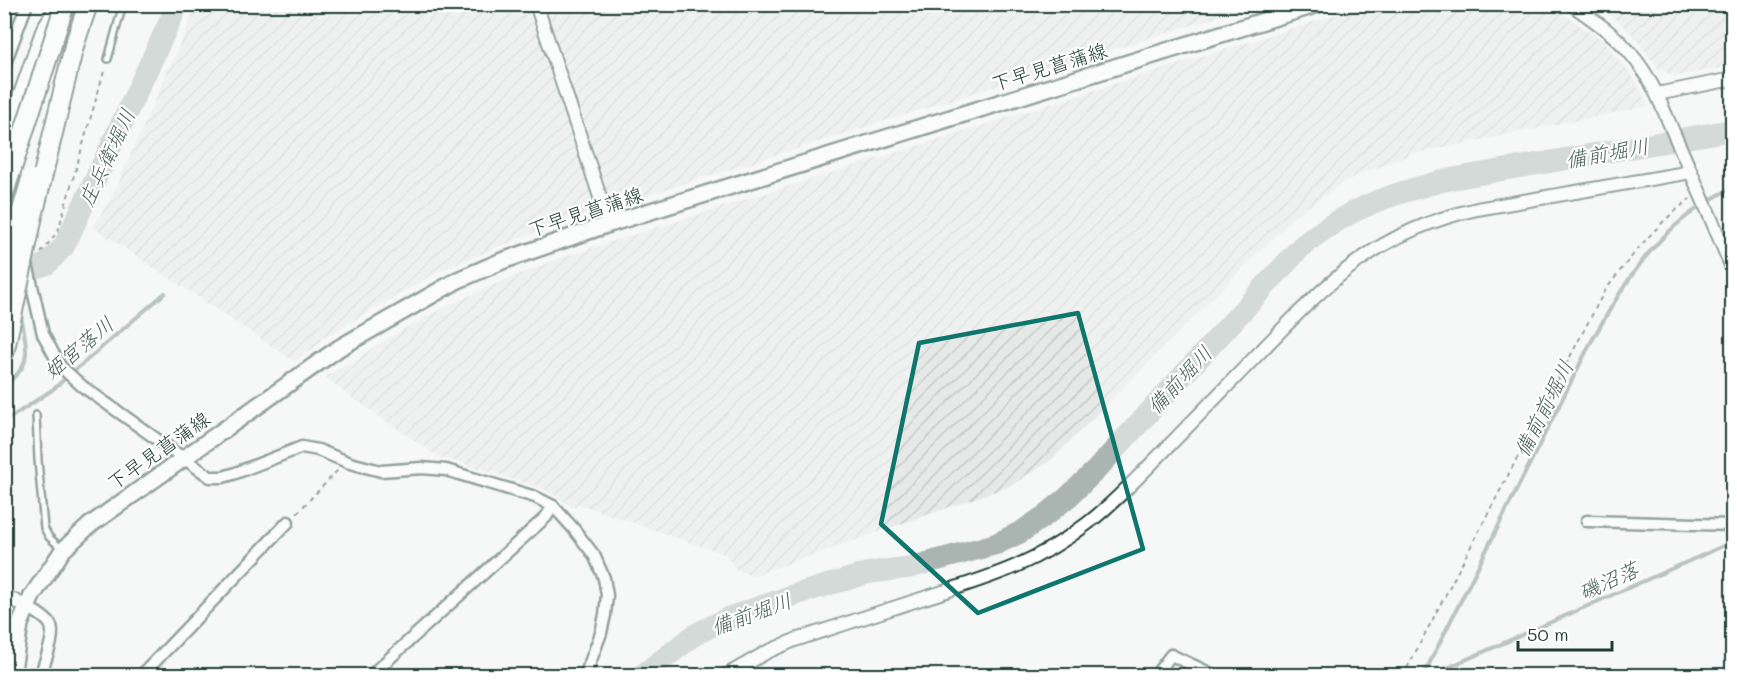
<svg xmlns="http://www.w3.org/2000/svg" width="1737" height="680" font-family="Mali,'Klee One',sans-serif">
<style>
.industrial{fill:url(#industrial-furrows)}
.lines{fill:none;stroke-linecap:round;stroke-linejoin:round}
.stream{stroke:#72857f;stroke-width:4}
.river{stroke:#aab5b1;stroke-width:22}
.service-casing{stroke:#1f3d34;stroke-width:10}
.minor-casing{stroke:#1f3d34;stroke-width:15}
.tertiary-casing{stroke:#1f3d34;stroke-width:16}
.secondary-casing{stroke:#1f3d34;stroke-width:20}
.motorway-casing{stroke:#1f3d34;stroke-width:22}
.path{stroke:#1f3d34;stroke-width:2;stroke-dasharray:4.5 4.5;stroke-linecap:butt}
.service{stroke:#fff;stroke-width:5}
.minor{stroke:#fff;stroke-width:10}
.tertiary{stroke:#fff;stroke-width:12}
.secondary{stroke:#fff;stroke-width:15}
.motorway{stroke:#fff;stroke-width:18}
.motorway-bridge-casing{stroke:#1f3d34;stroke-width:22;stroke-linecap:butt}
.motorway-bridge{stroke:#fff;stroke-width:18}
.marked{fill:none;stroke:#0f766e;stroke-width:4.5;stroke-linejoin:round}
.labels{text-anchor:middle;dominant-baseline:central;stroke-width:4.5;stroke-linejoin:round;paint-order:stroke}
.street-label{font-size:20px;fill:#1f3d34;stroke:#fff}
.water-label{font-size:21px;font-style:italic;fill:#49615a;stroke:#fff}
</style>
<defs>
<pattern id="industrial-furrows" width="10" height="10" patternUnits="userSpaceOnUse" patternTransform="scale(1.5)"><rect width="10" height="10" fill="#e6e9e8"/><path d="M-1 1l2-2M0 10L10 0M9 11l2-2" fill="none" stroke="#c5c9c8"/></pattern>
</defs>
<rect width="100%" height="100%" fill="#f6f7f7"/>
<filter id="ink" filterUnits="userSpaceOnUse"><feTurbulence type="fractalNoise" baseFrequency=".0167" numOctaves="2"/><feDisplacementMap in="SourceGraphic" scale="12" xChannelSelector="R" yChannelSelector="G"/><feConvolveMatrix kernelMatrix="1 2 1 2 8 2 1 2 1" color-interpolation-filters="sRGB"/></filter>
<g filter="url(#ink)">
<!-- industrial -->
<g class="industrial">
<polygon points="197,5 1255,5 547,227 440,271 321,339 321,343 294,361 93,227 113,195"/>
<polygon points="1367,5 1549,5 1597,36 1612,49 1613,54 1627,69 1639,87 1648,106 1411,154 1349,179 1297,214 1050,461 1010,486 752,576 733,568 727,555 579,504 572,507 544,489 455,461 440,458 340,389 326,377 351,361 354,362 375,346 427,316 484,289 559,258"/>
<polygon points="1595,5 1732,5 1732,66 1675,76 1659,69 1634,36 1620,22"/>
</g>
<g class="lines">
<!-- stream -->
<g class="stream">
<path d="M4,385C36,364 25,346 21,314"/>
<polyline points="7,420 52,390 165,293"/>
<path d="M1423,676L1590,344C1629,275 1659,224 1732,188"/>
<polyline points="1429,676 1732,542"/>
</g>
<!-- river -->
<g class="river">
<polyline points="4,278 47,264 64,246 178,4"/>
<path d="M641,676L696,634L728,618L794,595L868,573L912,567L996,544L1021,532L1046,515L1068,497L1097,469L1302,246C1349,207 1393,193 1451,179L1732,130"/>
</g>
<!-- service casing -->
<g class="service-casing">
<g id="service">
<polyline points="108,59 123,4"/>
<polyline points="36,415 38,460 44,528 49,537 62,549"/>
</g>
</g>
<!-- minor casing -->
<g class="minor-casing">
<g id="minor">
<polyline points="4,66 27,4"/>
<polyline points="4,190 17,223"/>
<polyline points="27,264 43,334 60,366 82,386 210,477 223,477 233,474 302,447 318,450 350,463 381,471 422,468 446,470 535,497 553,506 573,528 594,555 604,578 607,595 605,615 601,633 585,676"/>
<polyline points="1587,521 1732,525"/>
<path d="M26,606C33,611 45,616 50,624C57,635 44,663 40,676"/>
<polyline points="141,676 288,522"/>
<polyline points="370,676 546,517 553,506"/>
<polyline points="1155,676 1171,655 1216,676"/>
</g>
</g>
<!-- tertiary casing -->
<g class="tertiary-casing">
<g id="tertiary">
<polyline points="536,4 609,224"/>
<path d="M1571,4C1592,19 1615,34 1631,54C1651,77 1662,106 1674,134C1694,178 1713,223 1732,268"/>
<polyline points="1657,94 1732,79"/>
<polyline points="4,596 26,606"/>
<path d="M725,676L767,652L795,640C838,626 881,612 924,598C987,578 1034,565 1088,523C1113,504 1135,480 1157,458C1192,422 1227,386 1261,351C1331,279 1376,232 1477,209L1691,172"/>
</g>
</g>
<!-- secondary casing -->
<g class="secondary-casing">
<polyline id="secondary" points="12,676 20,624 32,596 63,550 90,525 339,348 458,280 502,261 609,224 1318,4"/>
</g>
<!-- motorway casing -->
<g class="motorway-casing">
<g id="motorway">
<polyline points="74,46 88,4"/>
<polyline points="4,149 46,29 62,4"/>
</g>
</g>
<!-- path -->
<g class="path">
<polyline points="41,253 58,231 105,68"/>
<polyline points="297,513 338,470"/>
<path d="M1403,676L1604,292C1630,258 1655,225 1690,199"/>
</g>
<!-- service -->
<use href="#service" class="service"/>
<!-- minor -->
<use href="#minor" class="minor"/>
<!-- tertiary -->
<use href="#tertiary" class="tertiary"/>
<!-- secondary -->
<use href="#secondary" class="secondary"/>
<!-- motorway -->
<use href="#motorway" class="motorway"/>
<!-- motorway-bridge casing -->
<g class="motorway-bridge-casing">
<g id="motorway-bridge">
<polyline points="4,193 65,4"/>
<polyline points="4,273 31,179"/>
<polyline points="4,354 33,216 74,46"/>
</g>
</g>
<!-- motorway-bridge -->
<use href="#motorway-bridge" class="motorway-bridge"/>
</g>
</g>
<!-- marked area -->
<path d="M0 0H1737V680H0ZM1078,313L1143,549L978,613L881,524L919,343Z" fill="#f6f7f7" fill-opacity=".55" fill-rule="evenodd"/>
<path class="marked" d="M1078,313L1143,549L978,613L881,524L919,343Z"/>
<g class="labels">
<!-- street labels -->
<g class="street-label">
<text transform="translate(1049 66) rotate(-17)">下早見菖蒲線</text>
<text transform="translate(585 211) rotate(-18)">下早見菖蒲線</text>
<text transform="translate(158 450) rotate(-35)">下早見菖蒲線</text>
</g>
<!-- water labels -->
<g class="water-label">
<text transform="translate(1607 152) rotate(-10)">備前堀川</text>
<text transform="translate(106 157) rotate(-65)">庄兵衛堀川</text>
<text transform="translate(78 347) rotate(-40)">姫宮落川</text>
<text transform="translate(1179 379) rotate(-47)">備前堀川</text>
<text transform="translate(1543 408) rotate(-63)">備前前堀川</text>
<text transform="translate(1608 580) rotate(-24)">磯沼落</text>
<text transform="translate(751 613) rotate(-20)">備前堀川</text>
</g>
</g>
<!-- margin -->
<rect width="1737" height="680" fill="none" stroke="#fff" stroke-width="24"/>
<rect x="12" y="12" width="1713" height="656" fill="none" stroke="#1f3d34" stroke-width="2" filter="url(#ink)"/>
<!-- scale -->
<path d="M1518 641v9h94v-9" fill="none" stroke="#1f3d34" stroke-width="3"/>
<text x="1527" y="641" font-size="18" fill="#1f3d34" stroke="#ffffff" stroke-width="4.5" paint-order="stroke">50 m</text>
</svg>
